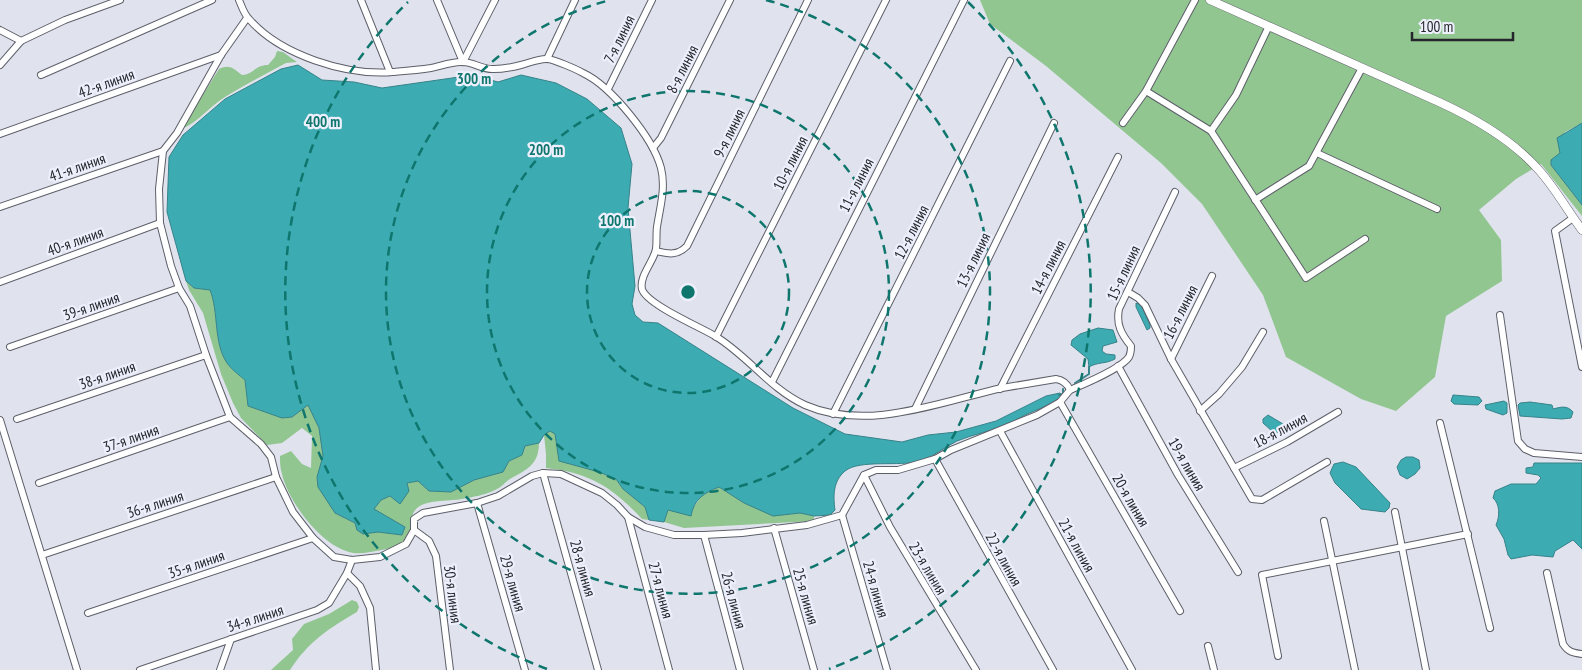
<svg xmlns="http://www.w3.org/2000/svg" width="1582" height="670" font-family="'PT Sans Narrow',sans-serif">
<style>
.green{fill:#92c691}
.water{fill:#3dabb2;stroke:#36838a}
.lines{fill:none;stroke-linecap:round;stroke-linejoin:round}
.stream{stroke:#36838a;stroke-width:2}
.minor-casing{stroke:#5d5f69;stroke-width:8}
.tertiary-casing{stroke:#5d5f69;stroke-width:9}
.minor{stroke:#fff;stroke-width:6}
.tertiary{stroke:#fff;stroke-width:8}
.ring{fill:none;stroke:#0f766e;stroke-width:2.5;stroke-dasharray:9 6}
.labels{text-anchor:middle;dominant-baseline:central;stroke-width:4.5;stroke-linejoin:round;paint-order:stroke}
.street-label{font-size:15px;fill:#25262b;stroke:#edf0fc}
.centre{fill:#0f766e;stroke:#edf0fc;stroke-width:2.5}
.ring-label{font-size:15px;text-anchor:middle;font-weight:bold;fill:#0f766e;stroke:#edf0fc;stroke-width:4.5;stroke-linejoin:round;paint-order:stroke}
</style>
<rect width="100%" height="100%" fill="#e0e3ee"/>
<!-- green -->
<g class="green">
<polygon points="980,0 1582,0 1582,123 1565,132 1560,153 1551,165 1582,205 1582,216 1541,164 1516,179 1479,210 1501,240 1502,281 1446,316 1435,377 1396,411 1361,399 1286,357 1263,295 1202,204 1161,163 1046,66 990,24"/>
<path d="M277,51L283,52L297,62L286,63C266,74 244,85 225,97C210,106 199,121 184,128L188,118L219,69C229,64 233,68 242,75C254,74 255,65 268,65L275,57Z"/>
<path d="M186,281L194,288L210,289C219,312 213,342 227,363C231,369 239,375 245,380L248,406L292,417L308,404L319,428L324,456L317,477L335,513L355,523L363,533L378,532L402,535L405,527L373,509L381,500L390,496L400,504L407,483L418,481L429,491L451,492L474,480L502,472L509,461L522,455L525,446L539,443C539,465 526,470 510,479C505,482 501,488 495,490C485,495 473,497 462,499C450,501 436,500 424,504C404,512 417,528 404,541C397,547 385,550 376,551C367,553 355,555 346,551C319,542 288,501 282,474C280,468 280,462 280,456L291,451L302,464L311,468L312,436L302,428L282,443L267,445L241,418L233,403L221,374L203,313L189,290Z"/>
<path d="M550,431L555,434L560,461L599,472L616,479L623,489L645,507L649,520L642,519C612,487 590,473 546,468V454L544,435Z"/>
<polygon points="719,487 744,503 772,515 800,513 814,516 814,521 684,528 664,522 668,510 677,512 693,508 704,493"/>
<path d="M352,600L357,602L359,607L357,612C329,628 308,642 290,670H271L293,650L292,639L304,624L329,614Z"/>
</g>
<!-- water -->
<g class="water">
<path d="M298,65L322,80L354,82L382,88L473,75L498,82L521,75L556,83L587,99L621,128L632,164L628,208L635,286L632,304L635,315L643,322L658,323L793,408L845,434L902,442L928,435L956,432L996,421L1046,396L1060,393L1063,397C1051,405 1038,409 1025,415C1019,418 1014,422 1008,424C992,431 974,434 957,441C945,447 934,456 920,461C899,467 860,459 845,471C833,481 833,496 835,510L830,515L814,516L800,513L773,516L744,503L719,487C704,493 694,499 691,516L668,510L664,522L649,520L645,507L623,489L616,479L599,472L559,461L555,434L550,431L544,435L539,443L525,446L522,455L509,461L503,472L474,480L451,492L429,491L418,481L407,483L409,491L400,504L390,496L381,500L374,509L405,527L402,535L378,532L363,534L357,530L355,523L335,513L318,487L317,477L323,456L319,428L308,405L292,417L282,418L248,406L245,380C239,375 231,369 227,363C213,342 219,312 210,290L194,288L186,281L167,212L169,157L183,135L225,99L281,69Z"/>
<polygon points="1582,123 1582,205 1551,165 1551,160 1560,153 1557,138"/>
<polygon points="1136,303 1141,305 1150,325 1150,328 1147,330 1136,307"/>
<path d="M1098,328L1113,330L1117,342L1103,346L1102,351L1106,354L1115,355V359C1106,364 1097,362 1089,367L1088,359L1071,345L1072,340L1080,334Z"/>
<polygon points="1453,395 1479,397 1482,401 1478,405 1454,404 1451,401"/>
<polygon points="1504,401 1507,403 1507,413 1503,415 1486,409 1485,405"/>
<path d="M1530,402L1552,405L1553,409C1561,407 1567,405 1573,412L1571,418L1562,419L1520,416L1518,405L1520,403Z"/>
<polygon points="1268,415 1283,424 1283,427 1277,433 1273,432 1263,423 1263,419"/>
<polygon points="1406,457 1413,457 1419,460 1420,468 1415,474 1407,479 1400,475 1397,467 1401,460"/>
<polygon points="1343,462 1356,467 1390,503 1389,508 1385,512 1361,509 1335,483 1330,473 1334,464"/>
<path d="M1534,463H1582V549L1573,540L1555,551L1553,557L1532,555L1511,559L1508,555L1504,539L1496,525C1500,516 1500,504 1493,498L1495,491L1511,484H1536L1541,478L1538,475L1526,473V468L1533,467Z"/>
</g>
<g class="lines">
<!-- stream -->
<g class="stream">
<polyline points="1075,383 1089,374 1089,367"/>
<polyline points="1059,395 1063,394 1063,389"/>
</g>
<!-- minor casing -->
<g class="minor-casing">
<g id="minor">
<path d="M239,0C242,7 244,14 249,19C280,55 346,76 393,72C405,71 418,70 431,68C441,66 453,61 463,62C473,62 483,70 494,69C503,69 513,67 521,65C529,63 540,58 548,59C555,60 576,69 583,73C611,86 653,138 661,168C666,188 660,207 657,227C656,234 657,241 656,249C654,261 639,276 642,289C646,304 700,327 715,336C747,355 770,389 805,405C867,432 940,402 1002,388C1020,385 1038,382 1056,379C1063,380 1067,383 1070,390L1060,402L1037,415L951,450L935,459L898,470H876L864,475L842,515L807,525L742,533L704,535H674L645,527L628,517L617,505L602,493L561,474L543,473L532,476L498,496L477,503L423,513L414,519V530L406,544L380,557L352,560L334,557L313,538L293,512L276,477L271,457L261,444L230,417L206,355L190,306L179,288L171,266L160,223L159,189L163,151L177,133L221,55L247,18"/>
<polyline points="361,0 390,72"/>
<polyline points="437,0 463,62"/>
<polyline points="0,30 21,41"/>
<polyline points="547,59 575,0"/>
<polyline points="463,62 495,0"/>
<polyline points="0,65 21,41 65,20 120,0"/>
<polyline points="41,75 212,0"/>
<polyline points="608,89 652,0"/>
<polyline points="1146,91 1211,131 1306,278 1365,239"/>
<polyline points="1123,123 1146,91 1195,0"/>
<polyline points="1211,131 1236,95 1269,26"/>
<polyline points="0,134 221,55"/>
<polyline points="653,148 661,138 730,0"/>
<polyline points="1317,153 1437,209"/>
<polyline points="1255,200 1309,166 1362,68"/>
<polyline points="0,207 163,151"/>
<polyline points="1573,218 1555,231 1582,367"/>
<path d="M656,251C669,254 677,256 687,246L808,0"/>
<polyline points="0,282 160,223"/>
<polyline points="1128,292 1138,298 1145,305 1171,359 1252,499 1262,500 1327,462"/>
<polyline points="1500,315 1518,441 1525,449 1534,453 1582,457"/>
<polyline points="716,337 886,0"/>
<polyline points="10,347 179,288"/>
<polyline points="1171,359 1212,276"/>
<polyline points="1118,366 1178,475 1238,572"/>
<polyline points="772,382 964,0"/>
<polyline points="1000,389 1118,157"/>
<path d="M1070,390C1084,384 1121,369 1129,357C1131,353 1131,350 1131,346C1121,334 1116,324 1119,309L1175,192"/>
<polyline points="1060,402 1180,611"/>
<polyline points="915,409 1054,123"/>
<polyline points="1200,411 1219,394 1242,367 1263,332"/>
<polyline points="833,414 1010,61"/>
<polyline points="17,419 206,355"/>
<polyline points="0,420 77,670"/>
<polyline points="1440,423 1490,628"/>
<polyline points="1000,431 1132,670"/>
<polyline points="935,459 1053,670"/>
<polyline points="1234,468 1287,442 1338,412"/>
<polyline points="543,473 598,670"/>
<polyline points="864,475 890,527 976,670"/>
<polyline points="39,483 230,417"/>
<polyline points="477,503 525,670"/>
<polyline points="1395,512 1426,670"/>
<polyline points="842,515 887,670"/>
<polyline points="628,517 669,670"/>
<polyline points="1324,521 1355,670"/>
<polyline points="774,528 814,670"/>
<polyline points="414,530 429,541 436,556 450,670"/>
<polyline points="704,535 740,670"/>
<polyline points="42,555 276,477"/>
<polyline points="347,573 360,586 370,608 376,670"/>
<path d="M1547,573L1563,644C1568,652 1573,653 1582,654"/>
<polyline points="88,613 313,538"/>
<polyline points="1208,646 1214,670"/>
<polyline points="1278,656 1262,575 1468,534"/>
<polyline points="140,670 317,610 329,603 347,573 352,560"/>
<polyline points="220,670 231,639"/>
</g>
</g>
<!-- tertiary casing -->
<g class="tertiary-casing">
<path id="tertiary" d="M1210,0L1439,102C1474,118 1510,138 1537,168C1554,186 1567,210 1582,230"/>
</g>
<!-- minor -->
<use href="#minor" class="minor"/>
<!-- tertiary -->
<use href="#tertiary" class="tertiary"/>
</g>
<!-- distance rings -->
<g class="ring">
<circle cx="688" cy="292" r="101"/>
<circle cx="688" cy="292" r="201"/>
<path d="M766 0A302 302 0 1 1 610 0"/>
<path d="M547 669A403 403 0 0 1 408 2M968 2A403 403 0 0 1 829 669"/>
</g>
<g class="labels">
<!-- street labels -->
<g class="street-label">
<text transform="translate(619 39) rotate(-64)">7-я линия</text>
<text transform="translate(682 69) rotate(-63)">8-я линия</text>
<text transform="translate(106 83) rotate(-20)">42-я линия</text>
<text transform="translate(729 133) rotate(-64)">9-я линия</text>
<text transform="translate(790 163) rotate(-63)">10-я линия</text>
<text transform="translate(77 167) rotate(-19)">41-я линия</text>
<text transform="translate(856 185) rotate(-63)">11-я линия</text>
<text transform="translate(911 232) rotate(-63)">12-я линия</text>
<text transform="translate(75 241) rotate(-20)">40-я линия</text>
<text transform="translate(973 260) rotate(-64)">13-я линия</text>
<text transform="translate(1048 267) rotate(-63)">14-я линия</text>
<text transform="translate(1123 273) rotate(-65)">15-я линия</text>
<text transform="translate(91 306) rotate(-19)">39-я линия</text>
<text transform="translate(1180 312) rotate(-63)">16-я линия</text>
<text transform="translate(107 375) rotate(-19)">38-я линия</text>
<text transform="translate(1280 430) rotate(-28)">18-я линия</text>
<text transform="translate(131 438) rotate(-19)">37-я линия</text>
<text transform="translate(1187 464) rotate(60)">19-я линия</text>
<text transform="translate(1131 500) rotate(60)">20-я линия</text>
<text transform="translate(155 504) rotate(-18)">36-я линия</text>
<text transform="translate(1077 545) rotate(61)">21-я линия</text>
<text transform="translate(1004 559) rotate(61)">22-я линия</text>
<text transform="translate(196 564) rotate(-19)">35-я линия</text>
<text transform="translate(583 568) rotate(74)">28-я линия</text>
<text transform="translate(928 568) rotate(59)">23-я линия</text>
<text transform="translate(513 583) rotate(74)">29-я линия</text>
<text transform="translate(876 589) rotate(74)">24-я линия</text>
<text transform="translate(661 590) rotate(75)">27-я линия</text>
<text transform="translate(453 594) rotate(83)">30-я линия</text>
<text transform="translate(806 596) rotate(74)">25-я линия</text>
<text transform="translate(734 600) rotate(75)">26-я линия</text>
<text transform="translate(255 618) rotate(-18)">34-я линия</text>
</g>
</g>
<circle cx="688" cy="292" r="8" class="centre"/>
<g class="ring-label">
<text x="474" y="84">300 m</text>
<text x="323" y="127">400 m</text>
<text x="546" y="155">200 m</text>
<text x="617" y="226">100 m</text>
</g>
<!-- scale -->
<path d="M1412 32v8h101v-8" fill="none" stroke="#25262b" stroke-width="2.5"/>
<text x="1420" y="32" font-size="15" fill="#25262b" stroke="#edf0fc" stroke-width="4" paint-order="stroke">100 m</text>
</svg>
